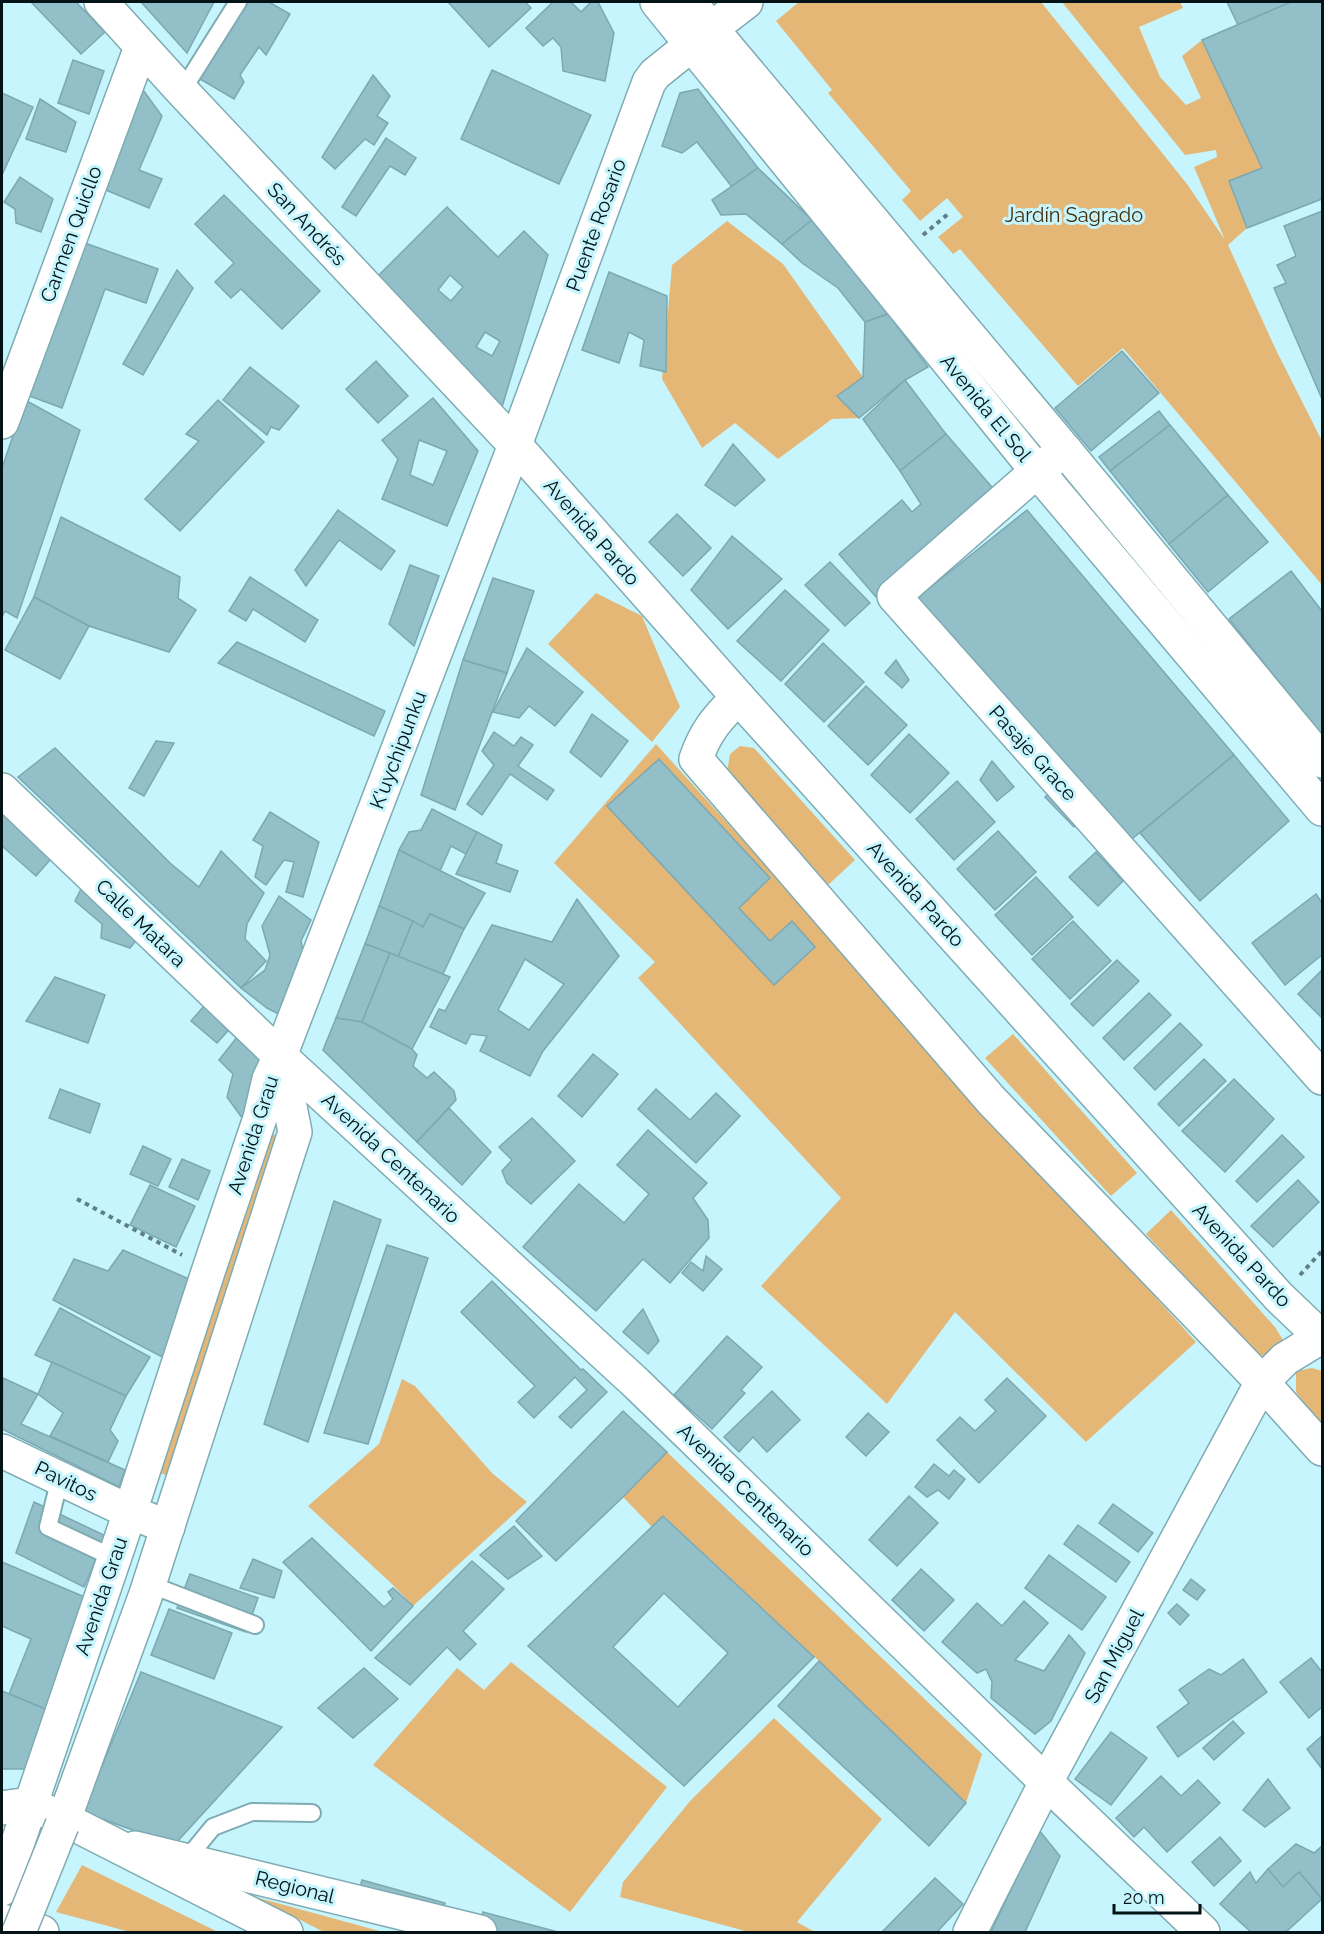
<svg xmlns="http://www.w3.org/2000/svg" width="1324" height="1934" font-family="Raleway,sans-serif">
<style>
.green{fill:#e4b777}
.building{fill:#92bfc8;stroke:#7ca8b1;stroke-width:1.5;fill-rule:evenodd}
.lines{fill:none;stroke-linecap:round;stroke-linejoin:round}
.lane-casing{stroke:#7fabb3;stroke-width:20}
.street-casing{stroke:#7fabb3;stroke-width:36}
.secondary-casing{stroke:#7fabb3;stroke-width:36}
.path{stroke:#607f85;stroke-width:4;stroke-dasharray:4.5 4.5;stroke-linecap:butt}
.lane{stroke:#fff;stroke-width:16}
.street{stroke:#fff;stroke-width:33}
.secondary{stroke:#fff;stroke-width:33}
.secondary-bridge-casing{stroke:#7fabb3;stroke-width:36;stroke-linecap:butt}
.secondary-bridge{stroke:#fff;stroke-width:33}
.labels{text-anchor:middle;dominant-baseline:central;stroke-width:6;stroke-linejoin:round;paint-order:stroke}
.park-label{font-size:20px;fill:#432d08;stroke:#c6f5fe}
.street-label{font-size:20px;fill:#031316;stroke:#c6f5fe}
</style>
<rect width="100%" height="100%" fill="#c6f5fe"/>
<!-- green -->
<g class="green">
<polygon points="799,2 1041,2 1187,184 1225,240 1194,167 1217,157 1216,150 1185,155 1062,2 1180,2 1183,8 1139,27 1160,77 1186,105 1201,98 1182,56 1202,40 1262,168 1229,181 1247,228 1228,245 1276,350 1322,441 1322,585 1123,348 1078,386 960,249 953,254 938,237 963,217 947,198 920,221 902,200 911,191 828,93 832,90 776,21"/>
<polygon points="727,221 783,264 863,377 838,396 859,418 832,419 778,459 735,423 702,448 662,379 672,265"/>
<polygon points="596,593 642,616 680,707 652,742 548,644"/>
<polygon points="656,744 1196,1342 1086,1442 955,1312 887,1404 761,1286 841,1198 638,978 655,962 554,863"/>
<polygon points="740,746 754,748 855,860 828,885 727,772 730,754"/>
<polygon points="1013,1034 1137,1173 1111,1196 985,1058"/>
<polygon points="271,1133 280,1138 169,1476 160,1473"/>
<polygon points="1171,1210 1275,1327 1283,1340 1277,1357 1257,1355 1146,1234"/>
<polygon points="1312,1368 1322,1371 1322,1427 1296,1392 1296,1371"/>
<polygon points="402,1379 415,1386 492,1473 527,1502 413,1606 393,1585 308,1506 379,1444"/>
<polygon points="667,1452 982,1754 966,1803 819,1661 664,1516 652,1527 623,1497"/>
<polygon points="511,1662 667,1787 570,1912 373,1765 457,1668 484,1690"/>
<polygon points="774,1718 882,1819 797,1922 815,1932 749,1932 620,1897 623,1882 691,1800"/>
<polygon points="82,1865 218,1932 130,1932 56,1912"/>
<polygon points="255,1897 383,1932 324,1932"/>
</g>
<!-- building -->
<g class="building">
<polygon points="31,2 76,2 105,32 81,54"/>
<polygon points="141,2 214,2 187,53"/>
<polygon points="246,2 269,2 290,14 266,55 259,47 240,75 244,82 234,99 200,79"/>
<polygon points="448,2 525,2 531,8 489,47"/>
<polygon points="553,2 571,2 581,12 591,2 598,2 614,33 605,81 563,71 561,47 553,38 543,46 526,28"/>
<polygon points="1227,2 1291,2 1238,25"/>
<polygon points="1291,2 1322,2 1322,199 1247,228 1229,181 1262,168 1202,40"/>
<polygon points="73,60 104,71 89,114 58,103"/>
<polygon points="492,70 591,115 559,184 461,139"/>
<polygon points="373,75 390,96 377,116 388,123 374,145 365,139 335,169 322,157"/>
<polygon points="138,83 162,116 139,170 162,179 149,208 94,185"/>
<polygon points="698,89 758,168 732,187 697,142 682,153 662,146 680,93"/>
<polygon points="2,93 33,107 2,175"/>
<polygon points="40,99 76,122 66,152 26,139"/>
<polygon points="386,138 416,158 405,175 390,166 356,216 342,207"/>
<polygon points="758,168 812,220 782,244 746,214 721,215 712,200"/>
<polygon points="20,177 53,199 41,232 16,223 15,209 4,202"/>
<polygon points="224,195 320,291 282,329 241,289 231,298 215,282 234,263 195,224"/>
<path d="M447,207L498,257L524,231L548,255L502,407L373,281ZM450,275L463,287L451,301L438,290ZM485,332L500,341L492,356L476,347Z"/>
<polygon points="1322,211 1322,399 1274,288 1286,283 1277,265 1296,256 1284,226"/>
<polygon points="812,220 888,314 865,322 838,288 802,263 782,244"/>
<polygon points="82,242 158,269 146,303 105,289 62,408 27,395"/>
<polygon points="177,270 193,288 143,375 123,364"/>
<polygon points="609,272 667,296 666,372 640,366 644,340 629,332 619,363 582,350"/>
<polygon points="888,314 928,367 905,380 859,418 837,396 863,377 865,322"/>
<polygon points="1122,351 1159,393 1091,451 1055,408"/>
<polygon points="376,361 408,396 378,423 346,389"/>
<polygon points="250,367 299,406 279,430 271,427 267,435 223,400"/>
<polygon points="905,380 946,434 900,471 863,419"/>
<path d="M433,398L478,451L447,526L382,499L398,459L382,440ZM419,440L447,451L433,485L410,475Z"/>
<polygon points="25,400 80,430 17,618 5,611 2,617 2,468"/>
<polygon points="218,400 264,442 180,531 145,499 199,441 186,434"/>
<polygon points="1159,411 1170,425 1110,471 1099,457"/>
<polygon points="1170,425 1228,495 1169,544 1110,471"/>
<polygon points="946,434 997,493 876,597 839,554 902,500 912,512 921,504 900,471"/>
<polygon points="733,444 765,480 735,506 705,485"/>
<polygon points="1228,495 1268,542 1208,592 1169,544"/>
<polygon points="338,510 395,551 381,570 339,540 306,586 295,570"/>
<polygon points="1027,510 1234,755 1132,839 917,598"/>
<polygon points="677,514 711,548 683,576 649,542"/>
<polygon points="61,517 180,577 178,598 196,610 169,652 89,626 34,597"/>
<polygon points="732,536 782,579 728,629 691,590"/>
<polygon points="830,562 870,603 845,626 805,585"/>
<polygon points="410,565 439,576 414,646 389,624"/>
<polygon points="1291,571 1322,611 1322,736 1229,619"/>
<polygon points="250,577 318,620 305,642 253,609 246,621 229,611"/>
<polygon points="493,578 534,591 507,673 463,660"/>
<polygon points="785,590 829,630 781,681 737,641"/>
<polygon points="34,597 89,626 60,679 5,650"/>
<polygon points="237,642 385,711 374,736 218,663"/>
<polygon points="823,643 864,682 824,722 785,684"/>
<polygon points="527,648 583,692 555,726 529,706 519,718 493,712"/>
<polygon points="463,660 507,673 455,810 421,795"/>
<polygon points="896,660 909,680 902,688 885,673"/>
<polygon points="866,686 907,725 868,765 828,726"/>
<polygon points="592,714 628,741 601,777 570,752"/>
<polygon points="494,732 514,746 521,737 533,745 518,766 554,790 547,800 510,774 482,815 467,804 494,765 482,751"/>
<polygon points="909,734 949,773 910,813 871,775"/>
<polygon points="156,741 174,743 144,796 129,788"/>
<polygon points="55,748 170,863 199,887 221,851 264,893 247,924 245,939 266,961 241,988 18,777"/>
<polygon points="1234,755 1289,821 1200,901 1140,833"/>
<polygon points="659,759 770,878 739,908 770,941 792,921 815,947 774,985 607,806"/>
<polygon points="992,761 1014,787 997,801 980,780"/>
<polygon points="957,781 995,822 954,860 916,819"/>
<polygon points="1053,790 1081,820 1074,827 1045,797"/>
<polygon points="2,799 57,852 36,876 2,846"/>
<polygon points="432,809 477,832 466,854 451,846 440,871 399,850 409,832 421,830"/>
<polygon points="270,812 319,842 303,897 286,892 294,862 284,860 266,885 255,877 263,846 253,840"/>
<polygon points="998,831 1036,872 995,910 957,869"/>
<polygon points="477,832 502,845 496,863 518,871 510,892 456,874"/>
<polygon points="399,850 485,893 464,929 430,914 423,927 379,906"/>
<polygon points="1096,852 1123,881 1098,906 1069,877"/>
<polygon points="1036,877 1073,917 1032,955 995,915"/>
<polygon points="85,881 138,938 130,948 101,938 102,924 75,901"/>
<polygon points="1316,894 1322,903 1322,955 1285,985 1252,943"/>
<polygon points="279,896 311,920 301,941 303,951 315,959 286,1018 267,1008 241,988 265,970 270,955 262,926"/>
<path d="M577,899L619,956L543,1051L530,1076L480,1051L487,1036L471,1034L466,1044L430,1027L439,1009L445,1011L492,925L552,942ZM525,959L564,984L529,1030L498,1010Z"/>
<polygon points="379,906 413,921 398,957 365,944"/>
<polygon points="430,914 464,929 443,974 398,957 413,921 423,927"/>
<polygon points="1073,921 1111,961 1070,999 1032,959"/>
<polygon points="365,944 390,953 362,1022 336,1018"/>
<polygon points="390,953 450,977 412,1049 362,1022"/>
<polygon points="1117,960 1139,981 1093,1026 1071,1004"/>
<polygon points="1322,970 1322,1018 1298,994"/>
<polygon points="55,977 105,995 88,1043 26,1021"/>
<polygon points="1149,993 1171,1015 1124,1060 1103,1038"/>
<polygon points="210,999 236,1022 217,1043 191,1021"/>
<polygon points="336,1018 362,1022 412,1049 417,1055 413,1066 427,1078 434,1072 454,1091 456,1100 417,1142 323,1050"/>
<polygon points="1180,1023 1202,1045 1155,1090 1134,1068"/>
<polygon points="242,1031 271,1061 245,1122 227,1097 233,1074 219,1060"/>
<polygon points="593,1054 618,1074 582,1117 558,1096"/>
<polygon points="1204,1059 1226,1081 1179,1126 1158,1104"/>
<polygon points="1234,1079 1274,1119 1225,1172 1182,1131"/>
<polygon points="60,1089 100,1104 90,1133 49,1118"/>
<polygon points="656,1089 690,1120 716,1093 740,1116 696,1163 638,1109"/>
<polygon points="449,1108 491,1152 462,1185 417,1142"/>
<polygon points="532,1118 575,1161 531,1204 507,1183 502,1171 512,1160 499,1147"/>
<polygon points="648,1130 707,1183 693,1198 708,1220 709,1238 670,1283 643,1259 596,1311 523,1247 579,1184 624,1223 649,1194 617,1165"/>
<polygon points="1282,1135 1304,1157 1257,1202 1236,1181"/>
<polygon points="143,1146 171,1159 158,1186 130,1174"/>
<polygon points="182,1159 210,1171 198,1200 169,1187"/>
<polygon points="1298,1180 1319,1202 1273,1247 1251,1226"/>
<polygon points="150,1185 195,1206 176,1247 130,1225"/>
<polygon points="334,1201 381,1220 308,1442 264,1424"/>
<polygon points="387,1245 428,1258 368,1444 324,1433"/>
<polygon points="123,1250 198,1283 168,1360 53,1300 74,1259 108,1271"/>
<polygon points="706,1256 722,1269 703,1291 682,1273 691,1262 703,1271"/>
<polygon points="492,1281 581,1370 583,1369 607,1392 571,1428 559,1417 587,1390 575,1377 534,1418 518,1402 535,1386 461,1312"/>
<polygon points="60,1308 150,1357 126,1396 35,1355"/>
<polygon points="643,1309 659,1341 648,1354 623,1332"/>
<polygon points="727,1336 762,1367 741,1390 745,1393 712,1429 674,1395"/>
<polygon points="52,1362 126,1396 110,1430 118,1441 108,1462 50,1436 63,1413 38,1394"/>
<polygon points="3,1378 38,1394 21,1424 125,1470 119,1487 2,1429"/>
<polygon points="1007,1378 1046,1416 979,1483 937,1440 960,1417 975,1431 996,1411 985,1400"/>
<polygon points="772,1391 800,1420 767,1452 753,1437 739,1452 724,1437"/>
<polygon points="623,1411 667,1452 623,1497 556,1561 516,1521"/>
<polygon points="868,1413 889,1432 866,1456 846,1437"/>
<polygon points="934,1464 949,1476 954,1470 965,1479 949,1499 938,1490 927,1497 915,1487"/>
<polygon points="909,1496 938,1523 897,1566 869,1540"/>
<polygon points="34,1502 106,1536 84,1587 16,1553"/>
<polygon points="1113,1504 1153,1533 1138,1552 1099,1523"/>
<path d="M663,1516L814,1657L684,1786L528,1646ZM664,1593L728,1653L678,1707L613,1647Z"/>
<polygon points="1078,1525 1130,1562 1116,1582 1064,1544"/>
<polygon points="514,1526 542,1556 508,1579 480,1555"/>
<polygon points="312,1538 384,1607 393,1599 388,1592 393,1588 413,1606 371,1651 283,1562"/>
<polygon points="1049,1555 1106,1597 1082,1630 1025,1588"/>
<polygon points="253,1559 282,1571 274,1598 240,1588"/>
<polygon points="472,1561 504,1589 463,1631 476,1644 460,1660 447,1647 410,1685 375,1658"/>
<polygon points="2,1562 87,1598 50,1711 9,1694 31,1639 2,1626"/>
<polygon points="921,1569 954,1600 924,1631 892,1600"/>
<polygon points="190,1574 258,1598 246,1632 177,1608"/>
<polygon points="1191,1579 1205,1590 1197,1600 1183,1590"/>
<polygon points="1024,1601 1048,1623 1015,1660 1044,1671 1069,1635 1085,1653 1051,1721 1035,1734 991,1698 992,1682 986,1669 977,1673 942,1642 977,1603 1002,1626"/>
<polygon points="1177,1604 1189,1615 1180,1625 1168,1613"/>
<polygon points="169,1609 232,1633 214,1679 151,1655"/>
<polygon points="1311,1658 1322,1672 1322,1707 1309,1718 1280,1682"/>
<polygon points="1243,1659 1267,1692 1178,1757 1157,1727 1189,1703 1179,1690 1209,1669 1221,1675"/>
<polygon points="819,1661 966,1803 929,1846 778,1706"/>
<polygon points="364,1668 398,1699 353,1738 318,1708"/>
<polygon points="141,1672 282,1727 174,1845 83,1812"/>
<polygon points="2,1691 50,1711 29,1769 2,1769"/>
<polygon points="1233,1721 1244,1733 1214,1760 1203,1748"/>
<polygon points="1111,1732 1147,1758 1111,1805 1075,1779"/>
<polygon points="1322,1736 1322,1769 1307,1749"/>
<polygon points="1161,1776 1181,1796 1198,1780 1220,1803 1167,1852 1144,1827 1134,1837 1116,1818"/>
<polygon points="1268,1779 1290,1808 1265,1827 1243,1810"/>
<polygon points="1039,1830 1060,1856 1025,1932 991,1932"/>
<polygon points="1220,1837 1241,1861 1214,1886 1192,1862"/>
<polygon points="1296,1844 1314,1853 1322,1846 1322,1899 1299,1872 1283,1887 1268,1869"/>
<polygon points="1268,1869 1283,1887 1299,1872 1322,1899 1286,1932 1251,1932 1220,1904 1250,1872 1256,1883"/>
<polygon points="935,1878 963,1904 937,1932 882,1932"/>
<polygon points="362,1880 445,1903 441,1917 358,1895"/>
<polygon points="483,1912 558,1932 500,1932 479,1927"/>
</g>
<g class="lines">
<!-- lane casing -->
<g class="lane-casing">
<g id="lane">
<polyline points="182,91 238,2"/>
<polyline points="60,1478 48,1527 114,1558"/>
<polyline points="149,1584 255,1625"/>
<polyline points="185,1861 213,1827 252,1812 312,1813"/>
</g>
</g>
<!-- street casing -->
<g class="street-casing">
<g id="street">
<polyline points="101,2 182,91 515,445 738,697 1279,1297 1322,1338"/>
<polyline points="711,29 746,2"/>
<polyline points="2,422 141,47"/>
<polyline points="1065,450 1037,471 894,596 1322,1078"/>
<path d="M738,697C717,719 706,730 696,759L991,1100L1262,1382L1322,1449"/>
<polyline points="2,790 280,1056 636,1383 1046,1782 1203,1932"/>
<polyline points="2,1451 130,1512 168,1527"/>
<polyline points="135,1848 480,1932"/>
<polyline points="2,1921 42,1932"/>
<polyline points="970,1932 1046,1782 1262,1382 1285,1359 1321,1337"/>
</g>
</g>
<!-- secondary casing -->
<g class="secondary-casing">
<g id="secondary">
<polyline points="657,2 1037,471 1322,809"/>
<polyline points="689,2 1065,450 1322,761"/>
<polyline points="2,1808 30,1804 64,1819 286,1932"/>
<polyline points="62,1825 146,1594 295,1132 280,1056"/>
<polyline points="2,1889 130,1512 209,1269 260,1118 269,1079 280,1056 515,445 649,82 655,74 711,29"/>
</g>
</g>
<!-- path -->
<g class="path">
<polyline points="923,235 948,214"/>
<polyline points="77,1199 182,1255"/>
<polyline points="1300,1275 1322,1251"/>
</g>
<!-- lane -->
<use href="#lane" class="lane"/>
<!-- street -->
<use href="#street" class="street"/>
<!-- secondary -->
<use href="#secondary" class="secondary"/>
<!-- secondary-bridge casing -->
<g class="secondary-bridge-casing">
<polyline id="secondary-bridge" points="19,1932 62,1825"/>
</g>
<!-- secondary-bridge -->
<use href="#secondary-bridge" class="secondary-bridge"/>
</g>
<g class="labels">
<!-- park labels -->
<g class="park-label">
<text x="1074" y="215">Jardín Sagrado</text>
</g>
<!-- street labels -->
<g class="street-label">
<text transform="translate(307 224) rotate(47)">San Andrés</text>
<text transform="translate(596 225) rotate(-70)">Puente Rosario</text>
<text transform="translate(71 234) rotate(-70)">Carmen Quicllo</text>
<text transform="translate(986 408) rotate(51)">Avenida El Sol</text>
<text transform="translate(592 532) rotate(49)">Avenida Pardo</text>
<text transform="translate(398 750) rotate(-69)">K'uychipunku</text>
<text transform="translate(1033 753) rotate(48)">Pasaje Grace</text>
<text transform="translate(916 894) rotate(48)">Avenida Pardo</text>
<text transform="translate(141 923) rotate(44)">Calle Matara</text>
<text transform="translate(253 1135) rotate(-72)">Avenida Grau</text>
<text transform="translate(391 1158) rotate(43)">Avenida Centenario</text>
<text transform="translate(1242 1255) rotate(47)">Avenida Pardo</text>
<text transform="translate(66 1481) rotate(26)">Pavitos</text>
<text transform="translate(746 1490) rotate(44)">Avenida Centenario</text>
<text transform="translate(101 1596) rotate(-71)">Avenida Grau</text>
<text transform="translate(1114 1656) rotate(-62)">San Miguel</text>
<text transform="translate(295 1887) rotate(14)">Regional</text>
</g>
</g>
<!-- border -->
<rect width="1324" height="1934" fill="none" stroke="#031316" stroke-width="6"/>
<!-- scale -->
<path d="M1114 1904v9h86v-9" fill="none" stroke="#031316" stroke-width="3"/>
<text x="1123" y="1904" font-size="18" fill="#031316" stroke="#c6f5fe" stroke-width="4.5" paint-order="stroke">20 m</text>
</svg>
